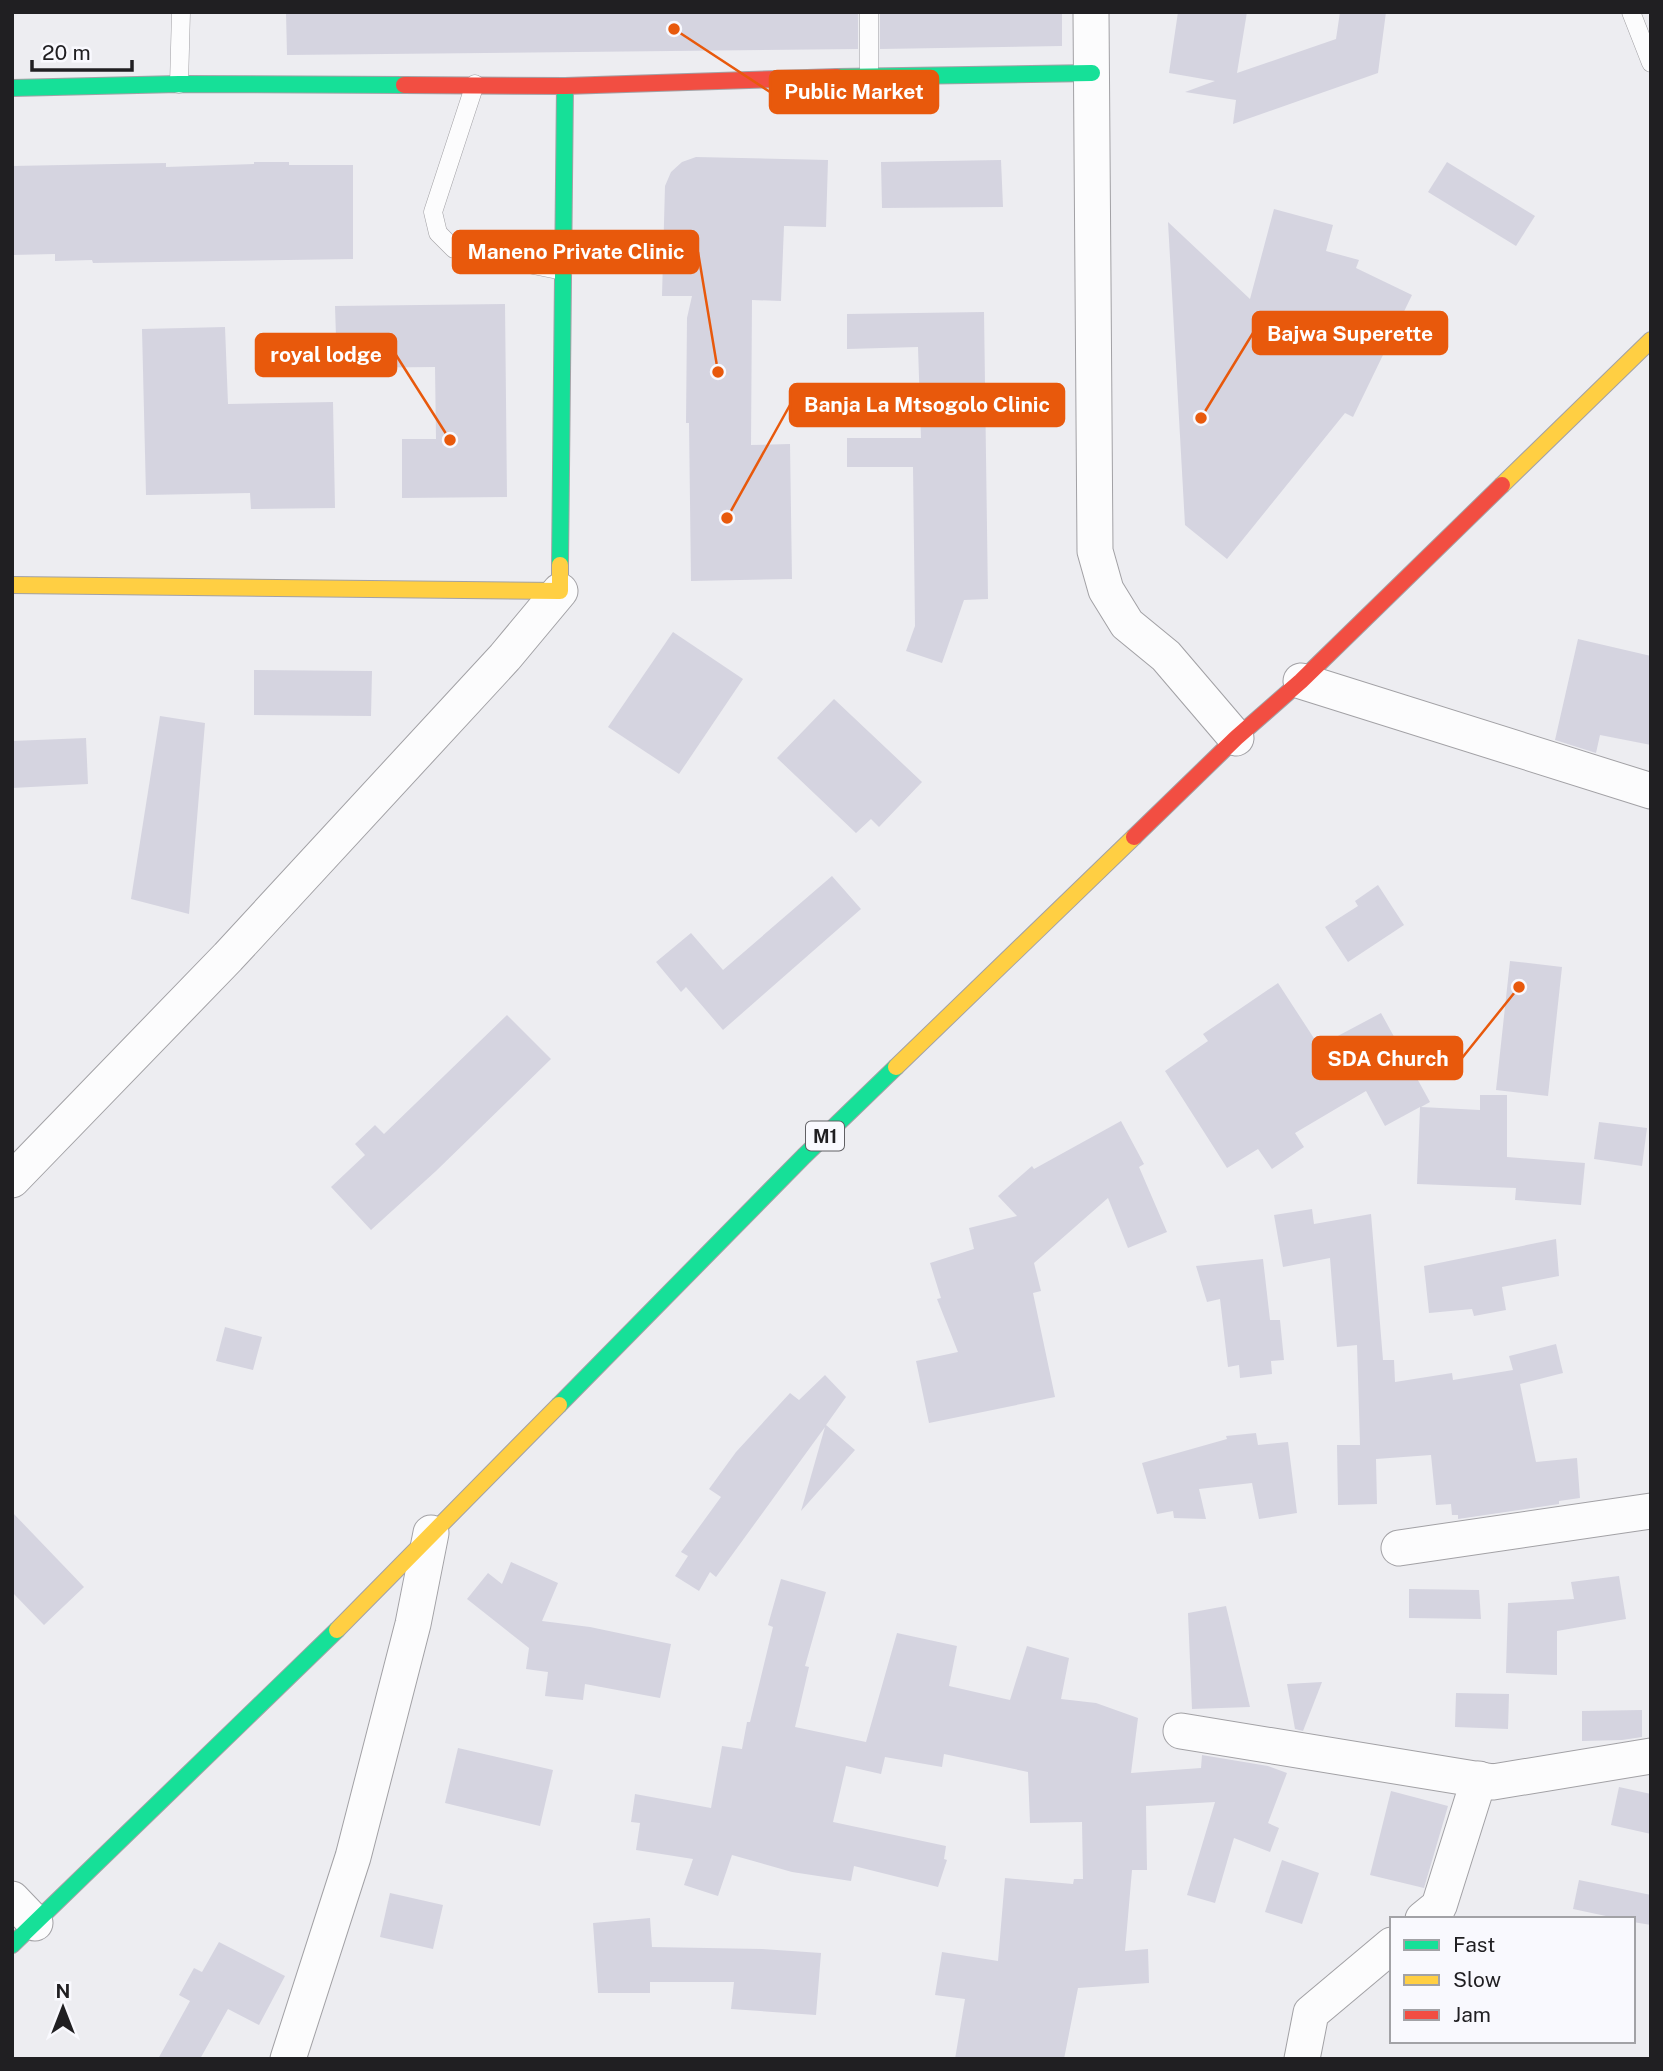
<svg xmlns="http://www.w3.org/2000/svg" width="1663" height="2071" font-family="'Public Sans',sans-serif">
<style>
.building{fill:#d5d4e0}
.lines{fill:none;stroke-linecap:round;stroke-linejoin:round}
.lane-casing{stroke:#a2a1a5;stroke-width:19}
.street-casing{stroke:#a2a1a5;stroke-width:37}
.fast-casing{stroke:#a2a1a5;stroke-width:18}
.slow-casing{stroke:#a2a1a5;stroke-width:18}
.jam-casing{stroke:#a2a1a5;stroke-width:18}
.lane{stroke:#fcfcfd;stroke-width:18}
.street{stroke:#fcfcfd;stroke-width:35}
.fast{stroke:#16e098;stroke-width:16}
.slow{stroke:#ffcf43;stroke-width:16}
.jam{stroke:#f24e42;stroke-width:16}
.labels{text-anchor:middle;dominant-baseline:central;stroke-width:5;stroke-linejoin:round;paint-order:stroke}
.shield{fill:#f9f9fe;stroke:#616064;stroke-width:2}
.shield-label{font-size:18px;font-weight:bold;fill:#201f22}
.leader{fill:none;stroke:#e8590c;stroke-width:2.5}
.callout-dot{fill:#e8590c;stroke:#f9f9fe;stroke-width:2.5}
.callout{fill:#e8590c;stroke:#e8590c;stroke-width:2.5}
.callout-label{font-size:21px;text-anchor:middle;font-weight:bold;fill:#fff}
</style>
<rect width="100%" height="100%" fill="#ededf1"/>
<!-- building -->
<g class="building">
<polygon points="286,12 858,12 858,49 287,55"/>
<polygon points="880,12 1062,12 1062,46 880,49"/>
<polygon points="1178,12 1247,12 1237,73 1336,39 1340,12 1386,12 1378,73 1233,124 1236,100 1185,92 1215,81 1169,73"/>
<polygon points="696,157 828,160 826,227 784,226 781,301 752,300 751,445 790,444 792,579 691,581 689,423 686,423 687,318 692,296 662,296 665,186 671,172 682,162"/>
<polygon points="1001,160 1003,207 882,208 881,162"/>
<polygon points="254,162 289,162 289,165 353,165 353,259 93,263 92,260 55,261 55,254 12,255 12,166 166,163 166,167 254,164"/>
<polygon points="1447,162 1535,216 1516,246 1428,192"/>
<polygon points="1274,209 1333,225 1326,251 1359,260 1356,268 1412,295 1353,417 1345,413 1227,559 1185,525 1168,222 1250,299"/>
<polygon points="505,304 507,497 402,498 402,439 436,439 435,367 337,368 335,306"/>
<polygon points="984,312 988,599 964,600 942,663 906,651 915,626 913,467 847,467 847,438 921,438 918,347 847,349 847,314"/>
<polygon points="225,327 228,404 333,402 335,508 251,509 250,493 146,495 142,329"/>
<polygon points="673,632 743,679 679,774 608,727"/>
<polygon points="1578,639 1651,656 1651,745 1600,735 1596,753 1555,740"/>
<polygon points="254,670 372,671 371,716 254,715"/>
<polygon points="834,699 922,782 879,827 871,819 856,833 777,758"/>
<polygon points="160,716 205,723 189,914 131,899"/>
<polygon points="86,738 88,784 12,788 12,741"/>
<polygon points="832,876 861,909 723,1030 686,987 681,992 656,962 691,933 723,970"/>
<polygon points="1378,885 1404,925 1348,962 1325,927 1358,906 1355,901"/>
<polygon points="1510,961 1562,967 1548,1096 1496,1090"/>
<polygon points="1278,983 1319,1046 1381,1013 1430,1102 1421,1107 1480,1110 1480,1095 1507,1095 1507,1157 1585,1163 1581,1205 1515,1200 1516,1188 1417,1184 1420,1107 1385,1126 1366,1091 1295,1133 1304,1147 1272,1169 1258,1149 1227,1168 1165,1071 1208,1041 1203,1034"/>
<polygon points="507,1015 551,1059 436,1171 371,1230 331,1187 365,1155 355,1144 375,1125 384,1134"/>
<polygon points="1121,1121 1144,1164 1139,1167 1167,1232 1128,1248 1108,1198 1034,1263 1041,1291 1033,1293 1055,1397 929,1423 916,1361 958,1352 937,1299 941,1298 930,1263 974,1249 969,1228 1017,1216 998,1196 1032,1166 1034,1169"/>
<polygon points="1599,1122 1647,1128 1642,1166 1594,1159"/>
<polygon points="1312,1209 1314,1224 1371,1214 1383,1360 1394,1360 1395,1382 1452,1373 1453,1380 1513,1370 1509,1356 1556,1344 1563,1373 1520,1384 1536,1462 1577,1458 1580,1498 1559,1501 1559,1504 1458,1519 1458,1515 1452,1515 1451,1504 1436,1505 1431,1455 1376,1459 1377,1504 1338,1505 1337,1445 1360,1445 1357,1345 1337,1347 1330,1258 1283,1267 1274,1215"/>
<polygon points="1556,1239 1559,1276 1502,1287 1506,1310 1474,1316 1472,1309 1429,1313 1424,1266"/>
<polygon points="1263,1259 1270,1320 1280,1320 1284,1360 1271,1361 1272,1374 1240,1378 1239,1365 1228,1367 1220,1299 1207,1302 1196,1266"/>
<polygon points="225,1327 262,1337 253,1370 216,1361"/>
<polygon points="825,1375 846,1397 826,1425 855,1450 801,1511 825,1427 716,1577 710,1572 699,1591 675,1576 688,1556 681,1552 721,1497 709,1489 736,1452 790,1393 799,1400"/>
<polygon points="1256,1433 1258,1445 1288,1442 1297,1513 1259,1519 1252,1483 1199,1489 1206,1519 1174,1518 1173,1511 1157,1514 1142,1463 1227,1439 1226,1436"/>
<polygon points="12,1512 84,1587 44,1625 12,1592"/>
<polygon points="511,1562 558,1583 542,1621 590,1627 671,1644 660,1698 585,1684 583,1700 545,1696 548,1672 526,1669 529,1648 467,1599 488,1573 502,1584"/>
<polygon points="1619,1576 1626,1619 1557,1631 1557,1675 1506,1673 1508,1603 1574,1599 1571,1582"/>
<polygon points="781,1579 826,1592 805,1666 809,1667 795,1727 866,1742 897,1633 957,1646 949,1686 1010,1700 1027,1646 1069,1658 1061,1699 1096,1703 1138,1718 1131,1773 1201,1768 1202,1755 1268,1766 1287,1773 1268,1823 1279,1828 1270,1852 1234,1838 1215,1903 1187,1895 1215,1802 1146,1806 1147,1870 1132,1870 1125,1951 1148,1949 1149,1983 1078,1988 1064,2059 955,2059 965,1999 935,1995 942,1952 998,1961 1005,1878 1073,1884 1074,1879 1083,1879 1082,1822 1030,1823 1028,1772 944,1754 942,1767 885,1757 881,1774 846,1766 833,1822 946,1846 944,1859 947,1860 938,1887 854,1866 851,1881 792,1872 732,1855 718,1896 684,1885 693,1859 636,1850 640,1823 631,1822 635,1794 711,1808 722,1746 742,1749 747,1722 750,1722 773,1627 768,1625"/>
<polygon points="1409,1589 1479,1590 1481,1619 1409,1618"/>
<polygon points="1226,1606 1250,1707 1192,1709 1188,1613"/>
<polygon points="1322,1682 1303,1731 1295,1729 1287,1684"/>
<polygon points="1456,1693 1509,1694 1508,1729 1455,1727"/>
<polygon points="1642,1710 1642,1737 1622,1740 1582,1741 1582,1711"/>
<polygon points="458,1748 553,1770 540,1826 445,1803"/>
<polygon points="1619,1787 1651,1794 1651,1834 1611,1825"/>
<polygon points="1391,1791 1448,1806 1424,1888 1370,1875"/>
<polygon points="1282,1860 1319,1873 1302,1924 1265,1912"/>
<polygon points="1579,1880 1651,1895 1651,1925 1633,1922 1633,1919 1620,1919 1573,1909"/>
<polygon points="390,1893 443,1905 433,1949 380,1937"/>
<polygon points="650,1918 652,1947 762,1949 821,1953 816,2015 731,2009 734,1982 650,1982 650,1993 598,1993 593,1923"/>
<polygon points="219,1942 285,1976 259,2025 228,2009 200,2059 158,2059 190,2001 179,1995 194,1968 202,1972"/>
</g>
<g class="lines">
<!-- lane casing -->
<g class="lane-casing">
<g id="lane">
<polyline points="869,12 869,76"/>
<polyline points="1631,12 1651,63"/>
<polyline points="179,84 181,12"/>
<polyline points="475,84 433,212 438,233 454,249 563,271"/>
</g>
</g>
<!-- street casing -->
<g class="street-casing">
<g id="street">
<polyline points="1091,12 1095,551 1106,590 1127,624 1166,656 1236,738"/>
<polyline points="1301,681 1651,791"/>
<polyline points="12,1180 228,957 505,657 560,591"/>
<polyline points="1399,1548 1651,1511"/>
<polyline points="1181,1731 1493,1782 1651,1756"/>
<polyline points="12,1899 35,1923"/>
<polyline points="1423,1919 1439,1906 1479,1779"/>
<polyline points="288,2059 353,1857 413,1624 431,1533"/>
<polyline points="1302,2059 1311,2013 1392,1945"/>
</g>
</g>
<!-- fast casing -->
<g class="fast-casing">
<g id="fast">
<polyline points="837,77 1092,73"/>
<polyline points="12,88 179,84 404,85"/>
<polyline points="560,565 565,86"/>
<polyline points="559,1405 804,1156 896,1067"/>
<polyline points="12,1945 337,1630"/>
</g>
</g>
<!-- slow casing -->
<g class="slow-casing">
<g id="slow">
<polyline points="1502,485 1651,340"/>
<polyline points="12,585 560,591 560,565"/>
<polyline points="896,1067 1134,837"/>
<polyline points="337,1630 559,1405"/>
</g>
</g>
<!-- jam casing -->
<g class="jam-casing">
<g id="jam">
<polyline points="404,85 565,86 837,77"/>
<polyline points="1134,837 1236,738 1301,681 1502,485"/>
</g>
</g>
<!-- lane -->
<use href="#lane" class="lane"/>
<!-- street -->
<use href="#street" class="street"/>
<!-- fast -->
<use href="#fast" class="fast"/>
<!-- slow -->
<use href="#slow" class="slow"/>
<!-- jam -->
<use href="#jam" class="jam"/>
</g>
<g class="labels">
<!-- shield labels -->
<rect class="shield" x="806" y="1121.5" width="38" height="29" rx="5"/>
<g class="shield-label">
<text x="825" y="1136">M1</text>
</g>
</g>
<!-- callouts -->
<path class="leader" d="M674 29L770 92M718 372L698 252M1201 418L1253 333M450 440L396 355M727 518L790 405M1519 987L1462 1058"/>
<g class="callout-dot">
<circle cx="674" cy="29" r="7"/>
<circle cx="718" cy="372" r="7"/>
<circle cx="1201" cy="418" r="7"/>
<circle cx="450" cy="440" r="7"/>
<circle cx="727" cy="518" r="7"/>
<circle cx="1519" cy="987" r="7"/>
</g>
<g class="callout">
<rect x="770" y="71" width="168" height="42" rx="7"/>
<rect x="453" y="231" width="245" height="42" rx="7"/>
<rect x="1253" y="312" width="194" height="42" rx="7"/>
<rect x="256" y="334" width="140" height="42" rx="7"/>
<rect x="790" y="384" width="274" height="42" rx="7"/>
<rect x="1313" y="1037" width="149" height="42" rx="7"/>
</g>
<g class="callout-label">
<text x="854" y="99">Public Market</text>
<text x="576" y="259">Maneno Private Clinic</text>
<text x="1350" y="341">Bajwa Superette</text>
<text x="326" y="362">royal lodge</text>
<text x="927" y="412">Banja La Mtsogolo Clinic</text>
<text x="1388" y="1066">SDA Church</text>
</g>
<!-- border -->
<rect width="1663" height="2071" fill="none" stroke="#201f22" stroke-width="28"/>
<!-- legend -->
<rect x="1390" y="1917" width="245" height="126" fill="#f9f9fe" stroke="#a2a2a6" stroke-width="2"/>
<rect x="1404" y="1940" width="35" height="10" fill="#16e098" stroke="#a2a2a6" stroke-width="2"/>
<text x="1453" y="1952" font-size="21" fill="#201f22">Fast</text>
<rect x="1404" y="1975" width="35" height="10" fill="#ffcf43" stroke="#a2a2a6" stroke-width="2"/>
<text x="1453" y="1987" font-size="21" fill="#201f22">Slow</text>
<rect x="1404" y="2010" width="35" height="10" fill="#f24e42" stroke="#a2a2a6" stroke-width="2"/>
<text x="1453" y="2022" font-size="21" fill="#201f22">Jam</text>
<!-- north arrow -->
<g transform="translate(63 2008)" stroke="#f9f9fe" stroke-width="5" paint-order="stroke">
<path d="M0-5L12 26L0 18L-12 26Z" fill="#201f22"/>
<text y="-10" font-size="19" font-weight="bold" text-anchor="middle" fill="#201f22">N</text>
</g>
<!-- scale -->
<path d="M32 60v10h100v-10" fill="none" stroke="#201f22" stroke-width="3.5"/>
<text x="42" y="60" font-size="21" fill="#201f22" stroke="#f9f9fe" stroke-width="5" paint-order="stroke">20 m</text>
</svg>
